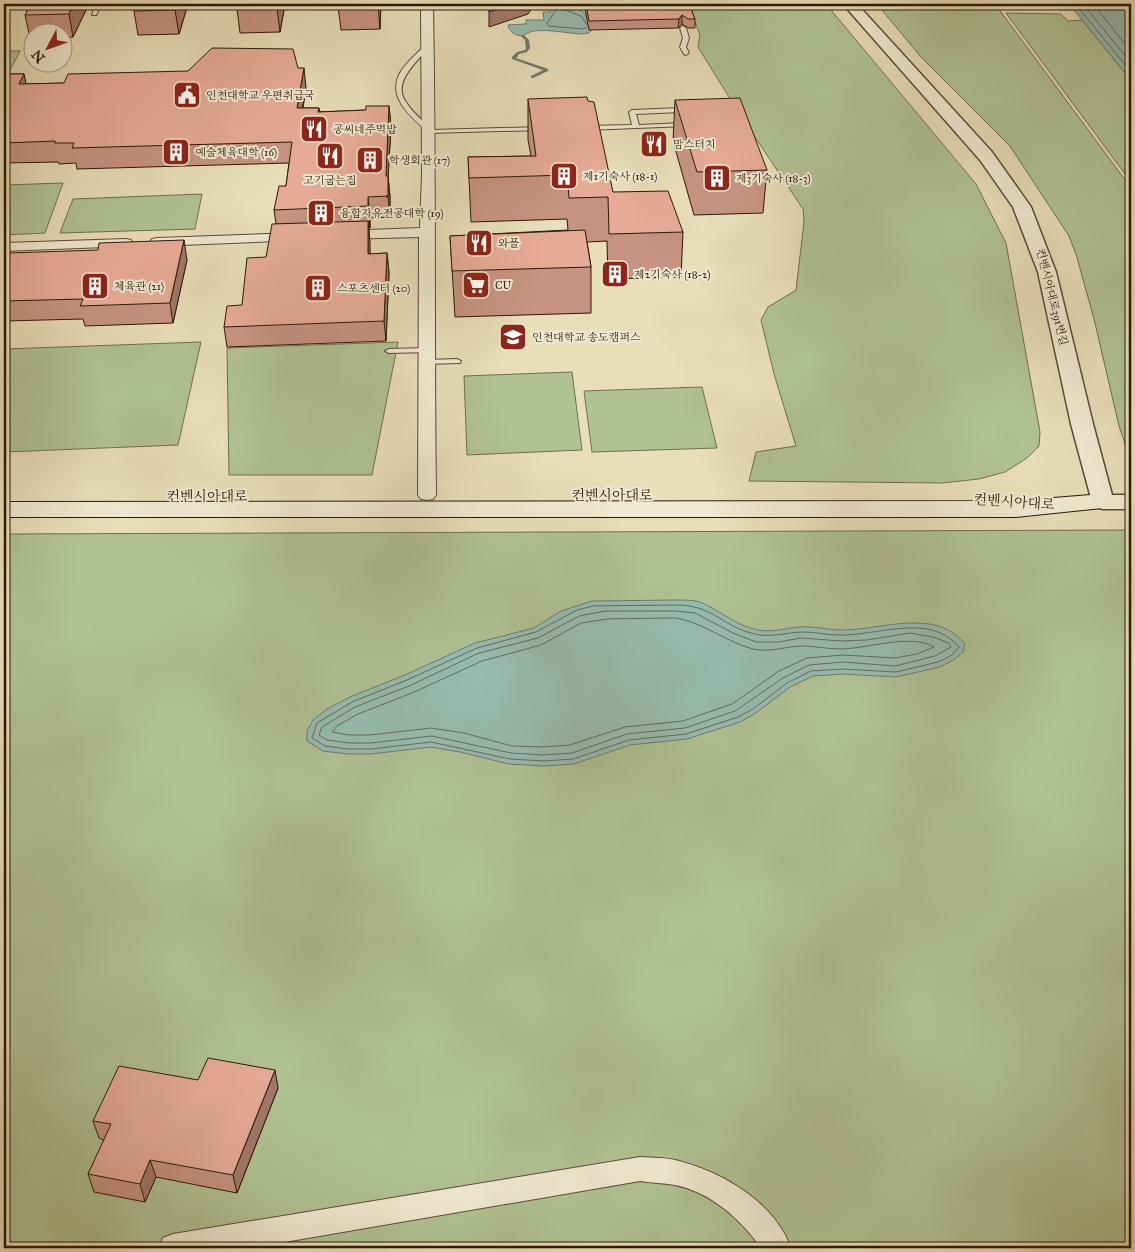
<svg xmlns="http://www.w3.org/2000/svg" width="1135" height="1252" font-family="'IM FELL Great Primer','Noto Serif KR',serif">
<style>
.green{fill:#b0c294;stroke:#6d6e4e}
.water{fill:#97bcb0;stroke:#6b7b6c}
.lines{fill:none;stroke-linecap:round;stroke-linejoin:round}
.shore{stroke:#606a5c;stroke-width:1}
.stream{fill:#6b7b6c;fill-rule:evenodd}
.service-casing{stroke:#5a4a34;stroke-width:2}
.minor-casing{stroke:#5a4a34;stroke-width:2}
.tertiary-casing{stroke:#5a4a34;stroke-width:3}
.secondary-casing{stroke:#2a1907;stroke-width:2}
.service{fill:#f0ead2;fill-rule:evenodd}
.minor{fill:#f0ead2;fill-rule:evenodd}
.tertiary{fill:#f0ead2;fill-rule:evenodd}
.secondary{fill:#f0ead2;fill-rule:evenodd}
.wall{fill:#c69382;stroke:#2a1907}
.shaded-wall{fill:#a1786a;stroke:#2a1907}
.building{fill:#e6ab97;stroke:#2a1907}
.labels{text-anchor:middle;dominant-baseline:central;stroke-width:4;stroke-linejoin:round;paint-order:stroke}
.far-poi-label{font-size:11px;fill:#2a1907;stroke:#f0ead2;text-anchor:start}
.far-street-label{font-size:11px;fill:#2a1907;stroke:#f0ead2}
.street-label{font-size:14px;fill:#2a1907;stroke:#f0ead2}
</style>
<rect width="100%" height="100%" fill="#e8deb9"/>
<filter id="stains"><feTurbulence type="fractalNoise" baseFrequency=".004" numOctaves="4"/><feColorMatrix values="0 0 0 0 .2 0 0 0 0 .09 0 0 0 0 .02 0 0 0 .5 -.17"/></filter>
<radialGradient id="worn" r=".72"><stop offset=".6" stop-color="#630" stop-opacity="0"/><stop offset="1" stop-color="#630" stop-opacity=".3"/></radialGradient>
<!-- green -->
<g class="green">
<polygon points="688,4 826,4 976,184 1006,243 1040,432 1039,446 1027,458 1005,472 979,479 942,483 749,481 756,452 796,446 774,374 761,320 768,307 796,290 804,222 803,209 739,113 698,47 700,35"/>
<polygon points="877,4 995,4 1131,188 1131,454 1126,447 1119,426 1094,319 1076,254 1069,236 1010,146 921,57"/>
<polygon points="1006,13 1061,14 1068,21 1082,20 1131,80 1131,182"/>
<polygon points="4,51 20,51 4,82"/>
<polygon points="63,183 45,233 4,235 4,185"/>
<polygon points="202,194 195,229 60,233 73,199"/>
<polygon points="201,342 178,445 4,452 4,349"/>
<polygon points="398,342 372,475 229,475 227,348"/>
<polygon points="572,372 582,450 467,455 464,376"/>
<polygon points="702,387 717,448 592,452 584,391"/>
<polygon points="1131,530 1131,1248 4,1248 4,534"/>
</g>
<!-- water -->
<g class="water">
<polygon points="1045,4 1131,4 1131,80 1074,10 1050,9"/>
<path d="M549,6C572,6 585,4 593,29L589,33L583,34C568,34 533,25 523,36C516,36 509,32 508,25L526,24V20H544L543,12H550Z"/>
<path d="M677,600C684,600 693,600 700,602C720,610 736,626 758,630C772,633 786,628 800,627C814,626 828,630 842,630C882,630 935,607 965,644L963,652L955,659L940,667L896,677L843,674L813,676L790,687L756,713L740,722L687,739L630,745L574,764L544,766L509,764L460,752L431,747L371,754H348L323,751L307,741V731L313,720L327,709L350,697L405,675L475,643L534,628L561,611L592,601Z"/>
</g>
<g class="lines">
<!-- shore -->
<g class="shore">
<polyline points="1052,4 1077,6 1131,72"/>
<polyline points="1083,4 1131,63"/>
<polyline points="1093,4 1131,51"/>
<polyline points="587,25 581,16 558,7 547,23 549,26 584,29 587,27"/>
<path d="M677,605C712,605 721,625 751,633C769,639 786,632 804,632C816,632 827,635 839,635C878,636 930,612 959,647L952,655L938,662L896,672L843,669L811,671L787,683L753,709L738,717L686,734L629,740L573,759L544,761L510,759L431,742L371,749H348L325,746L312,738L317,723L352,702L407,680L477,648L536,632L577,610L593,606Z"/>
<polygon points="606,611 676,611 695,613 733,633 756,642 778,642 801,638 841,641 867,640 910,633 933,637 949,643 951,647 935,656 895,666 843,662 809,665 783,678 735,711 685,728 627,734 572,753 544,755 511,753 432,736 371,743 349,743 327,740 319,735 322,727 355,707 409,686 479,653 538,638 579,616"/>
<path d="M676,618C705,623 726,642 753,649C770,653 786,646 802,646C815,646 828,649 840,649C867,649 910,633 934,647L917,654L895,658L843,655L807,658L779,671L732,704L683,721L625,727L570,745L544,747L512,746L464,733L431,728L370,735H349L332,732L337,726L358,714L412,693L482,661L541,645L581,623L607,619Z"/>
</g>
<!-- stream -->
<polygon class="stream" points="522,35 524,35 529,40 530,48 527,52 519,54 516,58 548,69 548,71 533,78 531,78 531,76 543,70 512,59 512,57 517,52 525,50 526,48 525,40 521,36"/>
<!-- service casing -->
<g class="service-casing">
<g id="service">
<polygon points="96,4 102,4 96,15 92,15"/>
<polygon points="683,26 686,28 689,38 686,47 689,53 686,55 684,54 680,47 683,38 680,28"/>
<path d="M425,45L430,46C419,60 391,82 406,102C412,112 422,120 430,128L431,130L542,127L545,129L544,130L426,133V130C411,117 388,98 399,75C403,65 418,53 425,45Z"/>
<path d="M705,107L708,109L712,125L586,130L583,128L586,126L632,125L629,112L632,110ZM703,111L706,122L639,125L636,114Z"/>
<polygon points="427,348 431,350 430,352 389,353 385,351 389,349"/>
<polygon points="457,359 461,361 460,363 427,364 423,362 427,360"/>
</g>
</g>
<!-- minor casing -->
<g class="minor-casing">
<g id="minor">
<path d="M421,4H433C436,168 434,331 436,495L433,499L427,500L421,499L418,495L419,237L342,239L337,238L335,235L337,232L342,231L420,228L422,174Z"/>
<polygon points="296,233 301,234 303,237 301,240 157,246 152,245 150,242 152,239 157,238"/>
<polygon points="126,239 131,240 133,243 131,246 4,251 4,243"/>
<path d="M640,1157C653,1158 666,1157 679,1161C724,1173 774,1202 791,1248H761C741,1219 710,1192 675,1185C663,1183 652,1183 640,1181L250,1248H159L163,1238L173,1234Z"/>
</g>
</g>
<!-- tertiary casing -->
<g class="tertiary-casing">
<polygon id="tertiary" points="843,4 857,4 992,152 1031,207 1056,272 1093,424 1112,495 1131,495 1131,509 1103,509 1095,507 1092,502 1071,424 1038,272 1013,207 980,160"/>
</g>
<!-- secondary casing -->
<g class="secondary-casing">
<polygon id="secondary" points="1103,494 1112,497 1116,502 1112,507 1016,517 4,517 4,502 1016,501"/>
</g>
<!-- service -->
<use href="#service" class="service"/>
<!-- minor -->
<use href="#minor" class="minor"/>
<!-- tertiary -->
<use href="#tertiary" class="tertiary"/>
<!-- secondary -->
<use href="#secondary" class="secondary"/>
</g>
<!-- wall -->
<g class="wall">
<polygon points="31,4 89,4 73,37 62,38 62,32 32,32 32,38 30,38 25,15"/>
<polygon points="137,4 188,4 179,34 138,35 134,11"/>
<polygon points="238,4 285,4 280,32 240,33 237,9"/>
<polygon points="381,4 380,29 341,30 338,6"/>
<polygon points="584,4 689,4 695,19 695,28 688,28 682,24 678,28 589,30"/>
<polygon points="298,68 306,88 303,108 319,108 320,112 366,110 389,106 391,126 388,176 390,197 390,217 370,218 370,228 369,228 370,254 387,253 389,273 386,341 227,347 224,327 242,305 266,257 276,224 274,210 286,186 289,163 77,169 76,163 59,164 58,162 4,163 4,74 24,74 26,84 64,83"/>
<polygon points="528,99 613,192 683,232 681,277 608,279 607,241 587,242 591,267 591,313 455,317 450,236 568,230 567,219 471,222 468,157 531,156 528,140"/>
<polygon points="675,100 767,170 763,213 694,215 673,141"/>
<polygon points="187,260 173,323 85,326 83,319 4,321 4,267"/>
<polygon points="198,1080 278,1088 237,1193 156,1177 145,1202 94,1192 88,1174 104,1140 99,1138 93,1121"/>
</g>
<!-- shaded-wall -->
<g class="shaded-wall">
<polygon points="4,4 9,4 4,14"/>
<polygon points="73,4 89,4 73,37 69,14"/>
<polygon points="177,4 188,4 179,34 175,10"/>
<polygon points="278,4 285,4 280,32 277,8"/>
<polygon points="378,4 381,4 380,29 378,5"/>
<polygon points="512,4 535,4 528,14 489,27 489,12"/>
<polygon points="682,15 682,24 678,28 679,19"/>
<polygon points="304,68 306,88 299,128 297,108"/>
<polygon points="24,74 28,94 19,84"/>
<polygon points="389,106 391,126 387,198 386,176"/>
<polygon points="388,176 390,197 390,217 388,196"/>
<polygon points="368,197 370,218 370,228 368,206"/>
<polygon points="368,221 370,241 370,274 368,254"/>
<polygon points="184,240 187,260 173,323 170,303"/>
<polygon points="387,253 389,273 386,341 384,321"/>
<polygon points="275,1070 278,1088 237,1193 233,1175"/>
<polygon points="150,1160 156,1177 145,1202 140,1184"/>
</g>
<!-- building -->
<g class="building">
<polygon points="31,4 73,4 69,14 25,15"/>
<polygon points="137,4 177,4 175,10 134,11"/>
<polygon points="238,4 278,4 277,8 237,9"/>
<polygon points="339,4 378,4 378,5 338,6"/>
<polygon points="488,4 512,4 489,12"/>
<polygon points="586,4 689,4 695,19 688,19 682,15 679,19 589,21"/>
<polygon points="212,48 293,49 298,68 304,68 297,108 319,108 318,112 366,110 366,106 389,106 386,176 388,176 388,196 368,197 368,206 274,210 279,186 286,186 292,142 72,148 74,143 55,143 55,141 4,143 4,74 24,74 19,84 64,83 68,74 188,71"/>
<polygon points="587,97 588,101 594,102 613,192 668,191 683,232 609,234 608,197 569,198 567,175 469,178 468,157 536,156 528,99"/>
<polygon points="740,98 767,170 697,172 675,100"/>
<polygon points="368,221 368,254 387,253 384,321 224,327 227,306 242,305 247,258 266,257 272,224"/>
<polygon points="585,230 591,267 452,271 450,236"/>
<polygon points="184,240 170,303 80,306 83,299 4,301 4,267 9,253 98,250 99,243"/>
<polygon points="208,1058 275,1070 233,1175 150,1160 140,1184 88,1174 111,1124 93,1121 119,1066 198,1080"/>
</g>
<!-- icons -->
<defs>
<g id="civic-square" transform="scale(1.4375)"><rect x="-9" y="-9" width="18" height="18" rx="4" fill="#8f2418" stroke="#f0ead2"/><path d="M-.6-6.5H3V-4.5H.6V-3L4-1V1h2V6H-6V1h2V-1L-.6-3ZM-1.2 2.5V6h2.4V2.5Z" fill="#fff"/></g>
<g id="restaurant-square" transform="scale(1.4375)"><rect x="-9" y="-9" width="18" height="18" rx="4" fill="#8f2418" stroke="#f0ead2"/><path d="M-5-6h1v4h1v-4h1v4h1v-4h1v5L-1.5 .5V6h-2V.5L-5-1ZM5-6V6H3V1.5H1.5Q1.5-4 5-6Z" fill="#fff"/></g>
<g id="building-square" transform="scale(1.4375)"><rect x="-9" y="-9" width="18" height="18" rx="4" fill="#8f2418" stroke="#f0ead2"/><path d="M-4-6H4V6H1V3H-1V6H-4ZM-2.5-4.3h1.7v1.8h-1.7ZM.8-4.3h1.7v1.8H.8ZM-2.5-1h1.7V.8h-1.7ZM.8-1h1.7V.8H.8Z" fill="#fff"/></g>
<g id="supermarket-square" transform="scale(1.4375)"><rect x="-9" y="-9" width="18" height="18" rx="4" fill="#8f2418" stroke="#f0ead2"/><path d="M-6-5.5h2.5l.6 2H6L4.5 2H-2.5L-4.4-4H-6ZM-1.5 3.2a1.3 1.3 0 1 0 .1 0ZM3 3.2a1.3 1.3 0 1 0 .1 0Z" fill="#fff"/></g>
<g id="university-square" transform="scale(1.4375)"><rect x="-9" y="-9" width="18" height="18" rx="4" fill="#8f2418" stroke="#f0ead2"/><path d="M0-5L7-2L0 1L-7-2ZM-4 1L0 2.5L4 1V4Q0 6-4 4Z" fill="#fff"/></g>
</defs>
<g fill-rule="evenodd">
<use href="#civic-square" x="187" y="95"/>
<use href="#restaurant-square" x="314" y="129"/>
<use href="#restaurant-square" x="654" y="144"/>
<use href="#building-square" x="176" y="152"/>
<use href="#restaurant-square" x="330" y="156"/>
<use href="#building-square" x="370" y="160"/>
<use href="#building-square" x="564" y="176"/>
<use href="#building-square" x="717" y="178"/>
<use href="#building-square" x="321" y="213"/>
<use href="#restaurant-square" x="479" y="243"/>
<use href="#building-square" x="615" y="274"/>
<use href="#supermarket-square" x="476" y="285"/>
<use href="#building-square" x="95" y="286"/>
<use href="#building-square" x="318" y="288"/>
<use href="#university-square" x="513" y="337"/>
</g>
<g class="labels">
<!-- far-poi labels -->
<g class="far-poi-label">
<text x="206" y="95">인천대학교 우편취급국</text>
<text x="333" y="129">공씨네주먹밥</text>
<text x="673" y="144">맘스터치</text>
<text x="195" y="152">예술체육대학 (16)</text>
<text x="389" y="160">학생회관 (17)</text>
<text x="583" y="176">제1기숙사 (18-1)</text>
<text x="736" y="178">제3기숙사 (18-3)</text>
<text x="330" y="180" text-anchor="middle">고기굽는집</text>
<text x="340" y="213">융합자유전공대학 (19)</text>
<text x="498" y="243">와플</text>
<text x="634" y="274">제2기숙사 (18-2)</text>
<text x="495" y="285">CU</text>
<text x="114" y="286">체육관 (21)</text>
<text x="337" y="288">스포츠센터 (20)</text>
<text x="532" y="337">인천대학교 송도캠퍼스</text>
</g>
<!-- far-street labels -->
<g class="far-street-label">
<text transform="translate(1052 297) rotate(76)">컨벤시아대로391번길</text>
</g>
<!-- street labels -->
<g class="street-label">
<text x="612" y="495">컨벤시아대로</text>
<text x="207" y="496">컨벤시아대로</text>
<text transform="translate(1014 502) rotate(4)">컨벤시아대로</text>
</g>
</g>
<!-- margin -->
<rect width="1135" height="1252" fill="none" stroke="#e8deb9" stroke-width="20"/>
<rect x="5" y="5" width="1125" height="1242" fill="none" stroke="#2a1907" stroke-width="2.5"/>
<rect x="10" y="10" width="1115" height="1232" fill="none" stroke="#2a1907"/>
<!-- north arrow -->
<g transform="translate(48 48) rotate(229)"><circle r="24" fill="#f0ead2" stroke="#a19681"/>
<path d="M0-4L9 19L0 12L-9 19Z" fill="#8f2418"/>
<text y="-8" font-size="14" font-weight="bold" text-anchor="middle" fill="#2a1907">N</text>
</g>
<rect width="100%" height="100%" filter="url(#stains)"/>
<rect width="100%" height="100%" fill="url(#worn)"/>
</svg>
